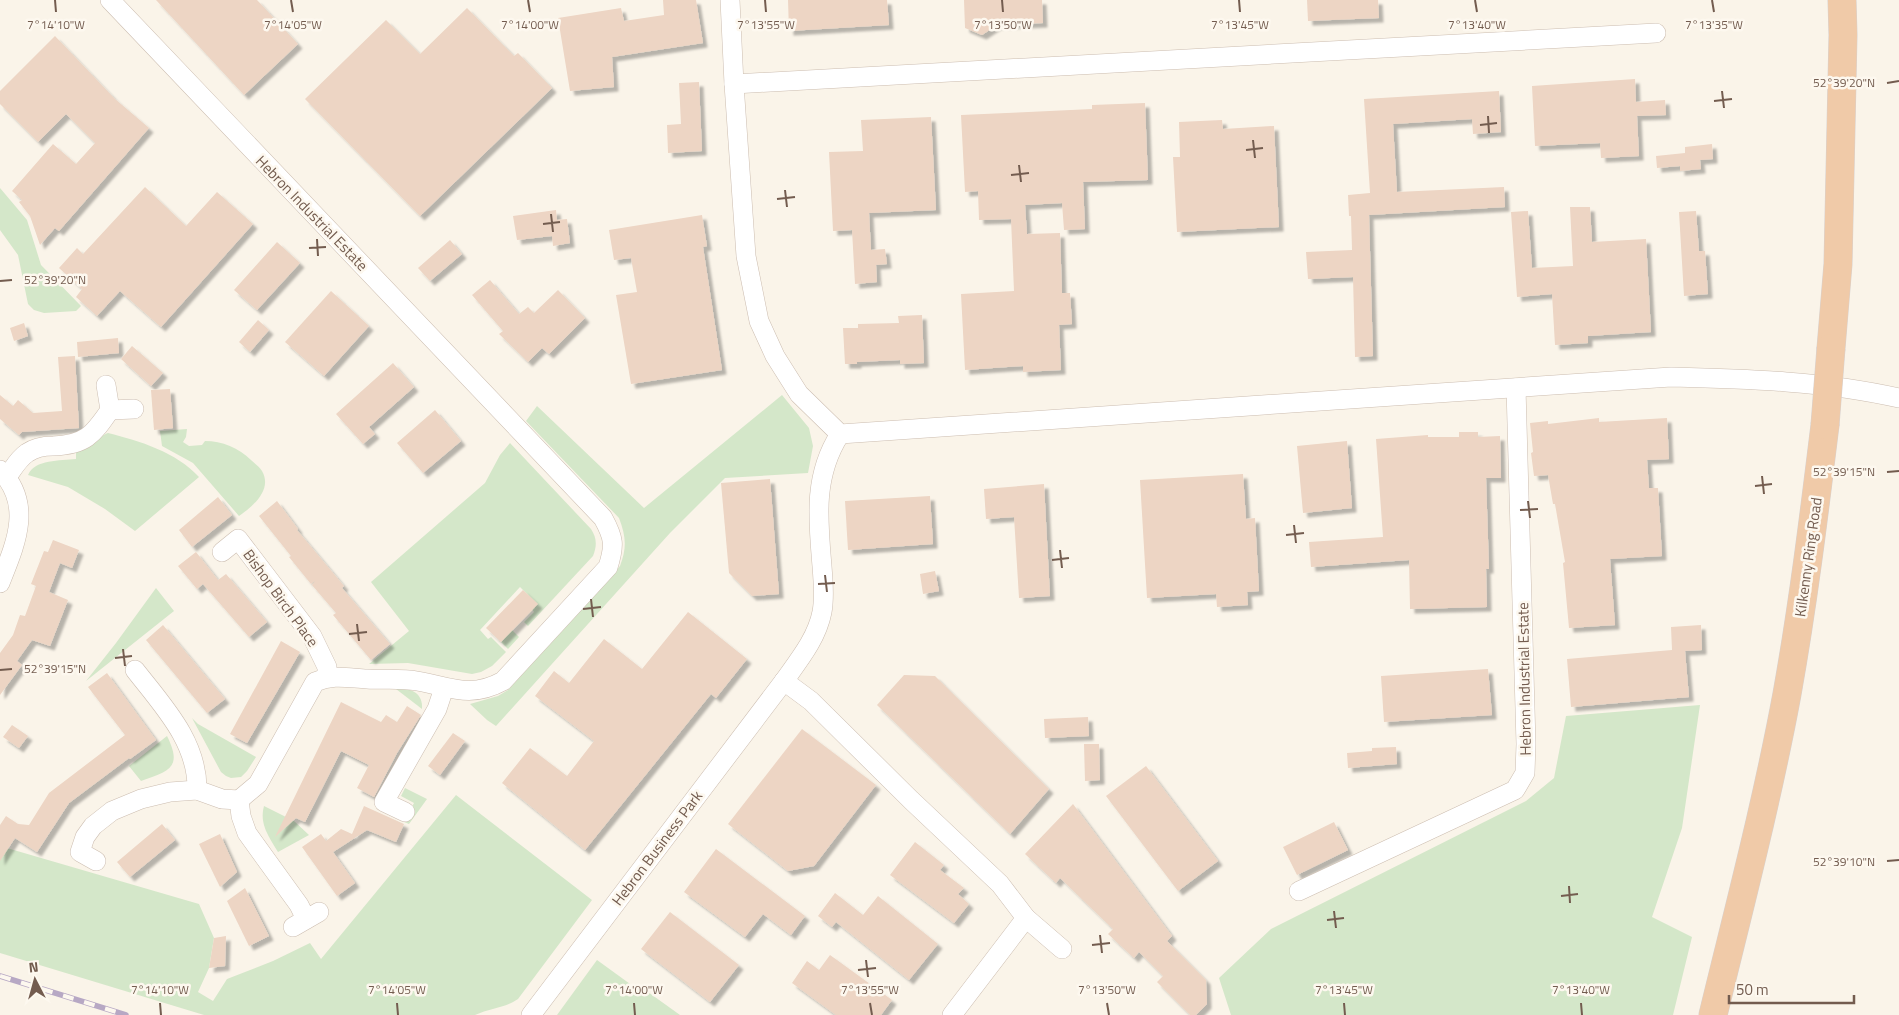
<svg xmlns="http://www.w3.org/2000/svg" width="1899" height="1015" font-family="'Titillium Web',sans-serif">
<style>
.green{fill:#d4e7c9}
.building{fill:#edd5c4;filter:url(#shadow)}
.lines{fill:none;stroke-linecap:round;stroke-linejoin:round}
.minor-casing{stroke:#ccbdb0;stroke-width:20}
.trunk-casing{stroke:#d8d1ce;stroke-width:29}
.minor{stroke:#fff;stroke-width:19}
.trunk{stroke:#f0caa8;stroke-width:28}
.rail-casing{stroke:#b7a8c4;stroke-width:5.5}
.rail{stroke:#fdf8ef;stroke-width:4;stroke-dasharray:11;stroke-linecap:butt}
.trunk-bridge-casing{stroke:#d8d1ce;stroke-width:29;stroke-linecap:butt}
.trunk-bridge{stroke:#f0caa8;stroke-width:28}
.ticks{fill:none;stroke:#735c4f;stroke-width:2}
.labels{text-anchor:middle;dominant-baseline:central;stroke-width:5;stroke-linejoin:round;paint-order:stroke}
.street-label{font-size:15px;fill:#735c4f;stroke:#fdf8ef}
.ticks-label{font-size:12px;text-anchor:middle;fill:#735c4f;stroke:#fdf8ef;stroke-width:5;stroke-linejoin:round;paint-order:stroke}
</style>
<defs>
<filter id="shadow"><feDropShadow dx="4.5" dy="4.5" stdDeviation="1" flood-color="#0004"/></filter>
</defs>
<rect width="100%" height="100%" fill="#faf4e9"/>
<!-- green -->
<g class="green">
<polygon points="0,188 27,220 41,265 81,306 76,311 44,313 34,310 28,304 18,255 0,230"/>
<path d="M782,395L809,428L813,446L808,473L725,478L670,533L496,726L487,720L470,704L498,696L508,690L620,566C627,548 626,536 619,518L526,421L537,406L644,508Z"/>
<path d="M187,429L186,437L183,442L189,446L202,445L205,441C222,441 239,448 251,460C254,463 260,467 262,471C273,490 252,507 239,516L193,463L162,446L160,431Z"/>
<path d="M108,433C140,441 176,452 199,477L135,531L105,509L68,487L28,475C35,459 60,461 76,459V451C83,449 91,446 97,441C101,438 102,435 108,433Z"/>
<path d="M510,443L591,529C597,538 597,546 593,556L528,626L524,622L534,612L532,609L537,604L520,587L480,630L488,639L491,637L506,652L492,666L481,672L472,674L408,663L369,664L409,631L371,582L485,483L500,455Z"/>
<polygon points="156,588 174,611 86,681 116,643"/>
<polygon points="512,630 519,637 508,649 501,642"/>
<path d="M396,689C410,688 423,692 422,709Z"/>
<polygon points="1700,705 1682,828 1652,917 1692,937 1673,1015 1231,1015 1219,978 1271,929 1526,801 1554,778 1566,716"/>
<polygon points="192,718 198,724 256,757 247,771 241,777 231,778 226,776 221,772"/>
<path d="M167,736C183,768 169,771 141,781L129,766Z"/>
<polygon points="405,788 427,799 409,824 404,822 414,803 401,796"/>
<path d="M456,795L592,900L518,999C505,1008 490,1008 475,1015H204L0,953V846L199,904L214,938L209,968L198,992L213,1001L227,979L273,961L310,943L321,959Z"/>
<path d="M264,806L294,821L309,835L278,852C269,837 259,824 264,806Z"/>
<polygon points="597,960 637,989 641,987 680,1015 557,1015"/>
</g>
<!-- building -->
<g class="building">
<polygon points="156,0 257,0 298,44 244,95"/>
<polygon points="663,0 696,0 703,43 612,57 614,87 570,91 558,18 621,8 624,21 664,15"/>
<polygon points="788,0 887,0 889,25 789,31"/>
<polygon points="964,0 1042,0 1043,23 997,25 982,35 965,28"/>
<polygon points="1307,0 1378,0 1379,18 1308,21"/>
<polygon points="467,8 514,56 518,53 552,88 420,216 305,99 386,20 420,54"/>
<polygon points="55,36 115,99 149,128 59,231 55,228 40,245 30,216 19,202 22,200 12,191 53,144 76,164 95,143 66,114 38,142 0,104 0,91"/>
<polygon points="1635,79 1636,102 1665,100 1666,115 1637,116 1639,156 1601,158 1600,143 1535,146 1532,86"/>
<polygon points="699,82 702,151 668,153 667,125 681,124 679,83"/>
<polygon points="1499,91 1501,132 1473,134 1472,119 1393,124 1397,192 1504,187 1505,207 1369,215 1373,356 1355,357 1353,277 1308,279 1306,252 1352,250 1351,216 1349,216 1348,195 1370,193 1364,99"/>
<polygon points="1145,103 1148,180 1083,182 1085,229 1064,230 1062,203 1025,205 1027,234 1060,233 1062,293 1070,293 1072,324 1059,325 1061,370 1023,372 1023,366 965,370 961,294 1014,291 1011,219 979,220 978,191 965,192 961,115 1092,109 1092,105"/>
<polygon points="931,117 936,210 869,213 871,250 885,249 887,264 876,265 877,282 855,284 852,230 833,231 829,152 863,151 861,120"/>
<polygon points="1222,120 1223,129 1274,126 1279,227 1177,232 1173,157 1180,157 1179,122"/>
<polygon points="1712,144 1713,159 1700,160 1701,169 1680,171 1680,166 1657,168 1656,156 1685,153 1685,147"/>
<polygon points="145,187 186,226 217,192 253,224 161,327 120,291 97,316 76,297 82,289 59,268 77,248 83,254"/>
<polygon points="1570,207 1590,207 1592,242 1646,239 1651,332 1588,336 1588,343 1555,345 1552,294 1517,297 1511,212 1528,211 1532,268 1573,266"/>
<polygon points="556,210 557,220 567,219 570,243 553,246 552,236 517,240 513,216"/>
<polygon points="1696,211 1699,251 1705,251 1708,294 1684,296 1679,212"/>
<polygon points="702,215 707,246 703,247 722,370 631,384 616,295 637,292 631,258 614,260 609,230"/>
<polygon points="450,240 462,254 430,281 418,268"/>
<polygon points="277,242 300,263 257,310 234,290"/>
<polygon points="490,280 519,314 528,307 534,313 558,290 585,318 549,354 542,348 528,362 499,334 503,331 472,295"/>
<polygon points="331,291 369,326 324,376 285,342"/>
<polygon points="922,315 924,363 900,364 900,360 857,362 857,364 845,364 843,328 858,328 858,324 899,323 898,316"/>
<polygon points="258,320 269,330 250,352 239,342"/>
<polygon points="24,323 28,336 14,341 10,328"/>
<polygon points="118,338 119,353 78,357 77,342"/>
<polygon points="132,346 163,373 151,386 121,359"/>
<polygon points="75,356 79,428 22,432 19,435 0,419 0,395 13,406 18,400 33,413 62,411 58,357"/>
<polygon points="393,363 414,387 369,427 375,434 363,444 336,414"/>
<polygon points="170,389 173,428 154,430 151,390"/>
<polygon points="435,410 461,441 423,473 397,443"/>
<polygon points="1599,418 1599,422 1667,418 1669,459 1647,460 1649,488 1658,488 1662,556 1610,559 1615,625 1569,628 1563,563 1565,562 1555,504 1553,504 1548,475 1534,476 1531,453 1533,452 1530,423 1548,421 1548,424"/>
<polygon points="1459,432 1478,432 1478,437 1500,436 1501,478 1486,478 1489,569 1486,569 1487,607 1410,609 1409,560 1311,567 1309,542 1383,537 1376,439 1428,435 1428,437 1459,437"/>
<polygon points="1347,441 1352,508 1303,513 1297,446"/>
<polygon points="1243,474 1246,519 1255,518 1259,591 1247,592 1248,605 1217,607 1216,594 1147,598 1140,480"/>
<polygon points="770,479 779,594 752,596 729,573 721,483"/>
<polygon points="1044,484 1050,596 1019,598 1014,517 986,519 984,489"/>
<polygon points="930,496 933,544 848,550 845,501"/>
<polygon points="218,497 232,515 192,547 179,530"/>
<polygon points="277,501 298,529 297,530 344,586 342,588 390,644 371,660 333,615 336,613 312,585 315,581 311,584 298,568 289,557 291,556 259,516"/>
<polygon points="53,540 79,550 72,568 60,563 49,592 68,600 50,646 32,640 17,661 22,665 0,695 0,653 13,635 20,615 25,616 36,586 31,584 44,551 48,552"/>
<polygon points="196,552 218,580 226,574 267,622 249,637 203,584 197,589 178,566"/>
<polygon points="935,571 939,591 923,594 920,574"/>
<polygon points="523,590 538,604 501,642 486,628"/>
<polygon points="688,612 747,659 716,698 711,694 585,850 502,783 530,748 567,776 594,741 535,696 554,671 569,683 604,639 642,669"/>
<polygon points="163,625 225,699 207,713 146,640"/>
<polygon points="1701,625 1702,650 1685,651 1689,697 1571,707 1567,659 1672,650 1671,627"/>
<polygon points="281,641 300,652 247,743 230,734"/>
<polygon points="1488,669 1492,715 1384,722 1381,676"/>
<polygon points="107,673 156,740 130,759 129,758 69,803 37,852 15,838 0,861 0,825 6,816 18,824 29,825 49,793 125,735 88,687"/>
<polygon points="904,675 935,676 1049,789 1010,834 877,705"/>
<polygon points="341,702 381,722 386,715 397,722 407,706 421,715 397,753 374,797 357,788 369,765 341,751 305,822 296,818 275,837"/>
<polygon points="1088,717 1089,736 1045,738 1044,719"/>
<polygon points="12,725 28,736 19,748 3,737"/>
<polygon points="802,729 876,785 814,866 788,871 728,824"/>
<polygon points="453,733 465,741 440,775 428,766"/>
<polygon points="1084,744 1099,744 1100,780 1085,781"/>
<polygon points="1396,747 1397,764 1348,768 1347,753 1372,751 1372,748"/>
<polygon points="1146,766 1218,861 1178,891 1106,796"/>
<polygon points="1073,804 1172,936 1167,941 1206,980 1207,1004 1196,1015 1190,1015 1157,982 1163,976 1139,952 1134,958 1108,934 1113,929 1060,878 1056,883 1025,854"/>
<polygon points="364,806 404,824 396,842 367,830 333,852 355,883 337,896 302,847 321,834 326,841 341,829 352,834"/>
<polygon points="1334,822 1348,850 1297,875 1283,847"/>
<polygon points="162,824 175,840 130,877 117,862"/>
<polygon points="220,834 237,872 220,887 199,844"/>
<polygon points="915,842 944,865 940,870 964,888 958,894 969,904 954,923 890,875"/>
<polygon points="716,849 805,916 791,935 763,914 745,937 684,892"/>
<polygon points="245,888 269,936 249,946 227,901"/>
<polygon points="835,893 863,915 878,896 938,944 909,980 836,922 832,927 818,916"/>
<polygon points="670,912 739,965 710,1002 641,949"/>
<polygon points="226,936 225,966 209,968 214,938"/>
<polygon points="830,955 892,1000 881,1015 836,1015 792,983 807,961 819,970"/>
</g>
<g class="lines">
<!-- minor casing -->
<g class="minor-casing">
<g id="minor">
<path d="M730,0L734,84L746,256L759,321L775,356L799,394L840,434L1671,377C1747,379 1825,381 1899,398"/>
<polyline points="734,84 1656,33"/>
<polyline points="110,410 134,409"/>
<path d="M0,470C34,505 15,545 0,583"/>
<path d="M7,477C13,469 18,459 27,453C34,448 45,446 53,446C85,445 93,435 110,410L106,385"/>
<polyline points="222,552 238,539 312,636 327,667 327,677"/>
<path d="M135,670C163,706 198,742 197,790"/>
<polyline points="784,681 811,701 911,800 1000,884 1026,918 952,1015"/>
<polyline points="239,800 241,816 247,833 299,905 306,919"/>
<polyline points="405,812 384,802 437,709 444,688"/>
<path d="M96,861L80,852L85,837L93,826L112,811L141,799L170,792L197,790L222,799L239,800L258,784L315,682C333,674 348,678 367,679C384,680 401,678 417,681C451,687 470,699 503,681L608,567C615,545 614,538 603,518L110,0"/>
<polyline points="1299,891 1515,790 1525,773 1526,744 1516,388"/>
<polyline points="1026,918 1062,949"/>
<polyline points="293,927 319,912"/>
<path d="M531,1015L784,681C799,660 817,638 822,612C825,596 823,581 822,566C818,519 813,476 840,434"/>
</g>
</g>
<!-- trunk casing -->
<g class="trunk-casing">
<g id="trunk">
<polyline points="1831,348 1838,264 1843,35 1842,0"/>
<path d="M1713,1015C1739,908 1767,802 1787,694C1803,605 1814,515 1825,425"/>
</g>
</g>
<!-- minor -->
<use href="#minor" class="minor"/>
<!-- trunk -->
<use href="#trunk" class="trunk"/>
<!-- rail casing -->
<g class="rail-casing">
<polyline id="rail" points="0,976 126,1015"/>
</g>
<!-- rail -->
<use href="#rail" class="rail"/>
<!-- trunk-bridge casing -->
<g class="trunk-bridge-casing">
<polyline id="trunk-bridge" points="1825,425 1831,348"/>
</g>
<!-- trunk-bridge -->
<use href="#trunk-bridge" class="trunk-bridge"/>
</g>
<!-- ticks -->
<path class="ticks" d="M55,0L56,12M291,0L293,12M528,0L530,12M765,0L766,12M1002,0L1003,12M1239,0L1240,12M1475,0L1477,12M1712,0L1714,12M1887,83L1899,81M1722,91L1724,108M1714,101L1732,99M1488,116L1489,133M1480,125L1497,123M1253,140L1255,158M1246,150L1263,148M1019,165L1021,182M1011,175L1029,173M785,190L787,207M777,199L795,197M551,214L553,232M543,224L560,222M317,239L318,256M309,248L326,247M0,281L12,280M1887,472L1899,471M1762,476L1764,494M1755,486L1772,484M1528,501L1530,518M1520,510L1538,509M1294,525L1296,543M1286,535L1304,533M1060,550L1062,568M1052,560L1069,558M825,575L827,592M818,584L835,583M591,599L593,617M583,609L601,607M357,624L359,641M349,634L367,632M123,649L125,666M115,658L132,656M0,670L12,669M1887,861L1899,860M1569,886L1570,903M1561,896L1578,894M1334,911L1336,928M1327,920L1344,918M1100,935L1102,953M1092,945L1110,943M866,960L868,977M858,970L876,968M160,1003L161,1015M397,1003L398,1015M634,1003L635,1015M870,1003L872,1015M1107,1003L1109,1015M1344,1003L1345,1015M1581,1003L1582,1015"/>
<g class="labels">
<!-- street labels -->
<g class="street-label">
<text transform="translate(312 213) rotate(46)">Hebron Industrial Estate</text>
<text transform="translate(1808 557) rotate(-82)">Kilkenny Ring Road</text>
<text transform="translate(281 598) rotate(54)">Bishop Birch Place</text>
<text transform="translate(1524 679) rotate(-91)">Hebron Industrial Estate</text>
<text transform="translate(657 848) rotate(-53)">Hebron Business Park</text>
</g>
</g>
<g class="ticks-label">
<text x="56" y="29">7°14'10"W</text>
<text x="293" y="29">7°14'05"W</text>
<text x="530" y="29">7°14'00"W</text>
<text x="766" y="29">7°13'55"W</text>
<text x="1003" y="29">7°13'50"W</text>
<text x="1240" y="29">7°13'45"W</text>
<text x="1477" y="29">7°13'40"W</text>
<text x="1714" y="29">7°13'35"W</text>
<text x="1844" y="87">52°39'20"N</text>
<text x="55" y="284">52°39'20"N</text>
<text x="1844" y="476">52°39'15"N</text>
<text x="55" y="673">52°39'15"N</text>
<text x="1844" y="866">52°39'10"N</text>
<text x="160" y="994">7°14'10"W</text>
<text x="397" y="994">7°14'05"W</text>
<text x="634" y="994">7°14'00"W</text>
<text x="870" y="994">7°13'55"W</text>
<text x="1107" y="994">7°13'50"W</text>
<text x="1344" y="994">7°13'45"W</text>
<text x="1581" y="994">7°13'40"W</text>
</g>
<!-- north arrow -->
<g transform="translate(35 980) rotate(354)" stroke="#fdf8ef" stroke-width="4" paint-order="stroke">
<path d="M0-4L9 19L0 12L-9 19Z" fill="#735c4f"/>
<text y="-8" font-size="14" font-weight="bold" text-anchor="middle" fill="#735c4f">N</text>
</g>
<!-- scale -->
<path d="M1729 995v8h125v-8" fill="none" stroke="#735c4f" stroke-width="2.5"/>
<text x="1736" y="995" font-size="15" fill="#735c4f" stroke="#fdf8ef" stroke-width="4" paint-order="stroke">50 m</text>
</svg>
